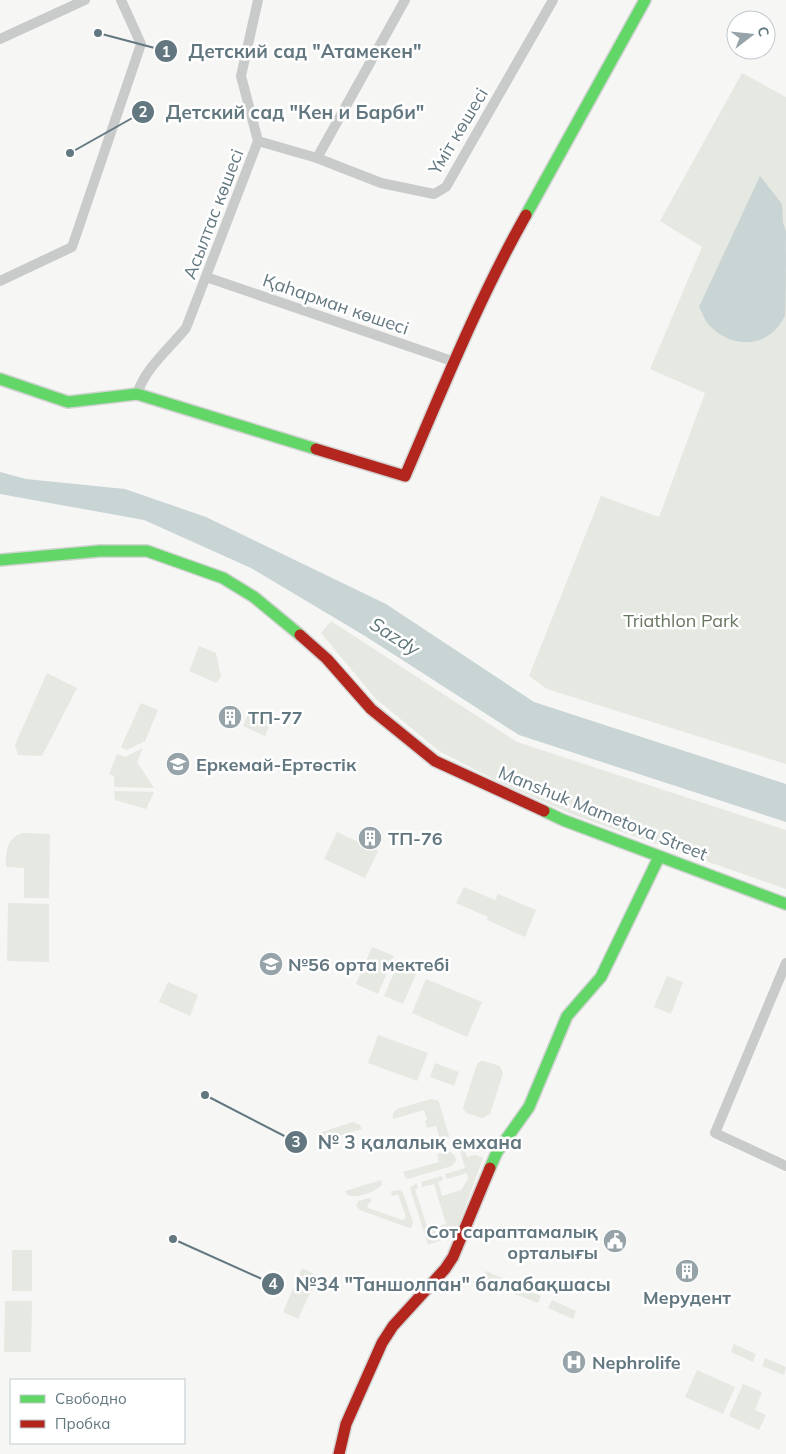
<svg xmlns="http://www.w3.org/2000/svg" width="786" height="1454" font-family="Mulish,sans-serif">
<style>
.green{fill:#e6e8e2}
.water{fill:#c9d4d5}
.lines{fill:none;stroke-linecap:round;stroke-linejoin:round}
.fast-casing{stroke:#d2d3d3;stroke-width:14}
.jam-casing{stroke:#d2d3d3;stroke-width:14}
.street{stroke:#c9cbcb;stroke-width:10}
.fast{stroke:#63d668;stroke-width:11}
.jam{stroke:#b3261e;stroke-width:11}
.labels{text-anchor:middle;dominant-baseline:central;stroke-width:5;stroke-linejoin:round;paint-order:stroke}
.street-label{font-size:18px;fill:#62777f;stroke:#fff}
.park-label{font-size:18px;fill:#687761;stroke:#fff}
.poi-label{font-size:18px;font-weight:bold;fill:#62777f;stroke:#fff;text-anchor:start}
.water-label{font-size:19px;font-style:italic;fill:#5e767a;stroke:#fff}
.leader{fill:none;stroke:#62777f;stroke-width:2}
.callout-dot{fill:#62777f;stroke:#fff;stroke-width:2}
.mark-label{font-size:15px;text-anchor:middle;font-weight:bold;fill:#fff}
.callout-label{font-size:19px;text-anchor:middle;font-weight:bold;fill:#62777f;stroke:#fff;stroke-width:5;stroke-linejoin:round;paint-order:stroke}
</style>
<rect width="100%" height="100%" fill="#f6f6f5"/>
<!-- green -->
<g class="green">
<polygon points="742,73 786,97 786,764 547,689 529,676 601,496 659,517 705,393 650,369 702,247 660,221"/>
<polygon points="331,621 517,742 786,830 786,889 576,816 505,785 439,751 375,698 321,633"/>
<polygon points="199,646 216,653 221,677 216,683 189,671"/>
<polygon points="47,673 77,688 42,756 18,755 15,745 18,738"/>
<polygon points="141,703 158,710 145,741 127,750 121,747"/>
<polygon points="249,712 271,722 265,736 243,726"/>
<polygon points="143,748 137,762 154,788 114,787 114,776 109,774 117,754 125,757"/>
<polygon points="114,791 154,792 146,809 115,800"/>
<polygon points="337,832 378,851 365,878 324,859"/>
<path d="M22,833L50,834L49,898H24V868L6,867C6,852 6,839 22,833Z"/>
<polygon points="464,887 495,900 498,894 536,910 525,937 487,920 488,917 456,903"/>
<polygon points="8,903 49,904 49,962 7,961"/>
<polygon points="372,947 394,956 378,994 356,984"/>
<polygon points="397,966 416,974 403,1004 384,996"/>
<polygon points="667,976 683,982 671,1014 654,1007"/>
<polygon points="426,979 482,1002 467,1037 412,1013"/>
<polygon points="168,982 198,995 190,1016 159,1002"/>
<polygon points="378,1035 428,1053 417,1081 368,1063"/>
<polygon points="481,1061 484,1061 500,1066 503,1073 490,1114 482,1118 466,1113 463,1108 477,1064"/>
<polygon points="435,1063 459,1072 454,1086 430,1077"/>
<polygon points="431,1099 437,1100 439,1102 449,1136 447,1140 441,1142 436,1126 427,1128 425,1121 427,1120 424,1110 393,1119 393,1113 397,1109"/>
<polygon points="353,1122 360,1125 362,1129 328,1139 319,1133"/>
<polygon points="461,1139 467,1157 476,1155 483,1158 455,1235 428,1245 410,1188 417,1183 418,1188 415,1189 428,1230 446,1224 434,1184 422,1187 421,1182 442,1176 443,1180 438,1182 442,1196 461,1190 468,1179 467,1173 447,1179 445,1174 465,1168 457,1140"/>
<path d="M448,1151C453,1153 456,1156 456,1161L452,1166L411,1178L407,1179L403,1172L439,1162L437,1154Z"/>
<path d="M381,1180L382,1184C377,1192 355,1199 347,1195L345,1191Z"/>
<polygon points="400,1190 403,1193 413,1222 412,1227 409,1228 360,1210 356,1206 358,1201 370,1198 371,1202 367,1205 368,1208 403,1220 406,1217 398,1194 392,1196 391,1191"/>
<rect x="12" y="1250" width="20" height="41"/>
<polygon points="302,1268 318,1276 298,1319 283,1312"/>
<polygon points="486,1271 509,1281 506,1288 483,1278"/>
<polygon points="519,1286 541,1296 538,1303 515,1294"/>
<polygon points="552,1300 576,1311 573,1319 548,1308"/>
<polygon points="5,1301 32,1301 31,1352 4,1352"/>
<polygon points="734,1344 756,1354 753,1362 731,1352"/>
<polygon points="765,1358 786,1367 784,1375 762,1366"/>
<polygon points="697,1370 735,1387 723,1414 685,1397"/>
<polygon points="743,1384 762,1392 755,1410 766,1415 759,1430 729,1416"/>
</g>
<!-- water -->
<g class="water">
<path d="M760,176L782,204L783,223L786,231C786,244 786,309 785,316C768,349 732,350 708,324C704,319 702,312 699,307Z"/>
<polygon points="0,472 26,479 125,489 206,517 386,604 534,702 786,784 786,822 519,735 365,636 251,568 144,520 0,494"/>
</g>
<g class="lines">
<!-- fast casing -->
<g class="fast-casing">
<g id="fast">
<polyline points="526,215 645,0"/>
<polyline points="0,379 68,402 137,394 316,449"/>
<polyline points="0,560 100,551 147,551 223,578 254,597 300,635"/>
<polyline points="544,811 563,820 786,904"/>
<polyline points="490,1168 497,1152 529,1107 567,1016 601,977 659,857"/>
</g>
</g>
<!-- jam casing -->
<g class="jam-casing">
<g id="jam">
<path d="M316,449L405,476C443,388 479,298 526,215"/>
<polyline points="300,635 327,659 371,709 435,761 544,811"/>
<polyline points="339,1454 346,1424 382,1343 393,1326 445,1269 453,1257 490,1168"/>
</g>
</g>
<!-- street -->
<g class="street">
<polyline points="0,39 85,0"/>
<polyline points="258,141 317,158 381,183 434,194 446,187 553,0"/>
<polyline points="317,158 405,0"/>
<polyline points="206,277 455,362"/>
<polyline points="0,281 72,247 141,44 121,0"/>
<path d="M137,394C146,367 169,349 186,328L258,141L241,76L258,0"/>
<polyline points="786,963 715,1133 786,1166"/>
</g>
<!-- fast -->
<use href="#fast" class="fast"/>
<!-- jam -->
<use href="#jam" class="jam"/>
</g>
<!-- icons -->
<defs>
<g id="building-disc" transform="scale(1.25)"><circle r="9.5" fill="#96a3a8" stroke="#fff"/><path d="M-4-6H4V6H1V3H-1V6H-4ZM-2.5-4.3h1.7v1.8h-1.7ZM.8-4.3h1.7v1.8H.8ZM-2.5-1h1.7V.8h-1.7ZM.8-1h1.7V.8H.8Z" fill="#fff"/></g>
<g id="school-disc" transform="scale(1.25)"><circle r="9.5" fill="#96a3a8" stroke="#fff"/><path d="M0-5L7-2L0 1L-7-2ZM-4 1L0 2.5L4 1V4Q0 6-4 4Z" fill="#fff"/></g>
<g id="civic-disc" transform="scale(1.25)"><circle r="9.5" fill="#96a3a8" stroke="#fff"/><path d="M-.6-6.5H3V-4.5H.6V-3L4-1V1h2V6H-6V1h2V-1L-.6-3ZM-1.2 2.5V6h2.4V2.5Z" fill="#fff"/></g>
<g id="hospital-disc" transform="scale(1.25)"><circle r="9.5" fill="#96a3a8" stroke="#fff"/><path d="M-5-5h3v3.5h4V-5h3V5h-3V1.5h-4V5h-3Z" fill="#fff"/></g>
</defs>
<g fill-rule="evenodd">
<use href="#building-disc" x="230" y="717"/>
<use href="#school-disc" x="178" y="764"/>
<use href="#building-disc" x="370" y="838"/>
<use href="#school-disc" x="271" y="964"/>
<use href="#civic-disc" x="615" y="1241"/>
<use href="#building-disc" x="687" y="1271"/>
<use href="#hospital-disc" x="574" y="1362"/>
</g>
<g class="labels">
<!-- street labels -->
<g class="street-label">
<text transform="translate(458 131) rotate(-59)">Үміт көшесі</text>
<text transform="translate(213 214) rotate(-69)">Асылтас көшесі</text>
<text transform="translate(336 304) rotate(19)">Қаһарман көшесі</text>
<text transform="translate(603 813) rotate(22)">Manshuk Mametova Street</text>
</g>
<!-- park labels -->
<g class="park-label">
<text x="681" y="620">Triathlon Park</text>
</g>
<!-- poi labels -->
<g class="poi-label">
<text x="248" y="717">ТП-77</text>
<text x="196" y="764">Еркемай-Ертөстік</text>
<text x="388" y="838">ТП-76</text>
<text x="288" y="964">№56 орта мектебі</text>
<text x="598" y="1231" text-anchor="end">Сот сараптамалық<tspan x="598" dy="21">орталығы</tspan></text>
<text x="687" y="1297" text-anchor="middle">Мерудент</text>
<text x="592" y="1362">Nephrolife</text>
</g>
<!-- water labels -->
<g class="water-label">
<text transform="translate(395 636) rotate(32)">Sazdy</text>
</g>
</g>
<!-- callouts -->
<path class="leader" d="M98 33L166 51M70 153L143 112M205 1095L296 1142M173 1239L273 1284"/>
<g class="callout-dot">
<circle cx="98" cy="33" r="5"/>
<circle cx="70" cy="153" r="5"/>
<circle cx="205" cy="1095" r="5"/>
<circle cx="173" cy="1239" r="5"/>
<circle cx="166" cy="51" r="12"/>
<circle cx="143" cy="112" r="12"/>
<circle cx="296" cy="1142" r="12"/>
<circle cx="273" cy="1284" r="12"/>
</g>
<g class="mark-label">
<text x="166" y="57">1</text>
<text x="143" y="117">2</text>
<text x="296" y="1147">3</text>
<text x="273" y="1289">4</text>
</g>
<g class="callout-label">
<text x="305" y="58">Детский сад "Атамекен"</text>
<text x="295" y="119">Детский сад "Кен и Барби"</text>
<text x="420" y="1149">№ 3 қалалық емхана</text>
<text x="453" y="1291">№34 "Таншолпан" балабақшасы</text>
</g>
<!-- legend -->
<rect x="10" y="1379" width="175" height="65" fill="#ffffff" stroke="#c0c9cc"/>
<rect x="20" y="1395" width="25" height="8" fill="#63d668" stroke="#c0c9cc"/>
<text x="55" y="1404" font-size="15" fill="#62777f">Свободно</text>
<rect x="20" y="1420" width="25" height="8" fill="#b3261e" stroke="#c0c9cc"/>
<text x="55" y="1429" font-size="15" fill="#62777f">Пробка</text>
<!-- north arrow -->
<g transform="translate(751 35) rotate(74)"><circle r="24" fill="#ffffff" stroke="#c0c9cc"/>
<path d="M0-4L9 19L0 12L-9 19Z" fill="#96a3a8"/>
<text y="-8" font-size="14" font-weight="bold" text-anchor="middle" fill="#62777f">С</text>
</g>
</svg>
